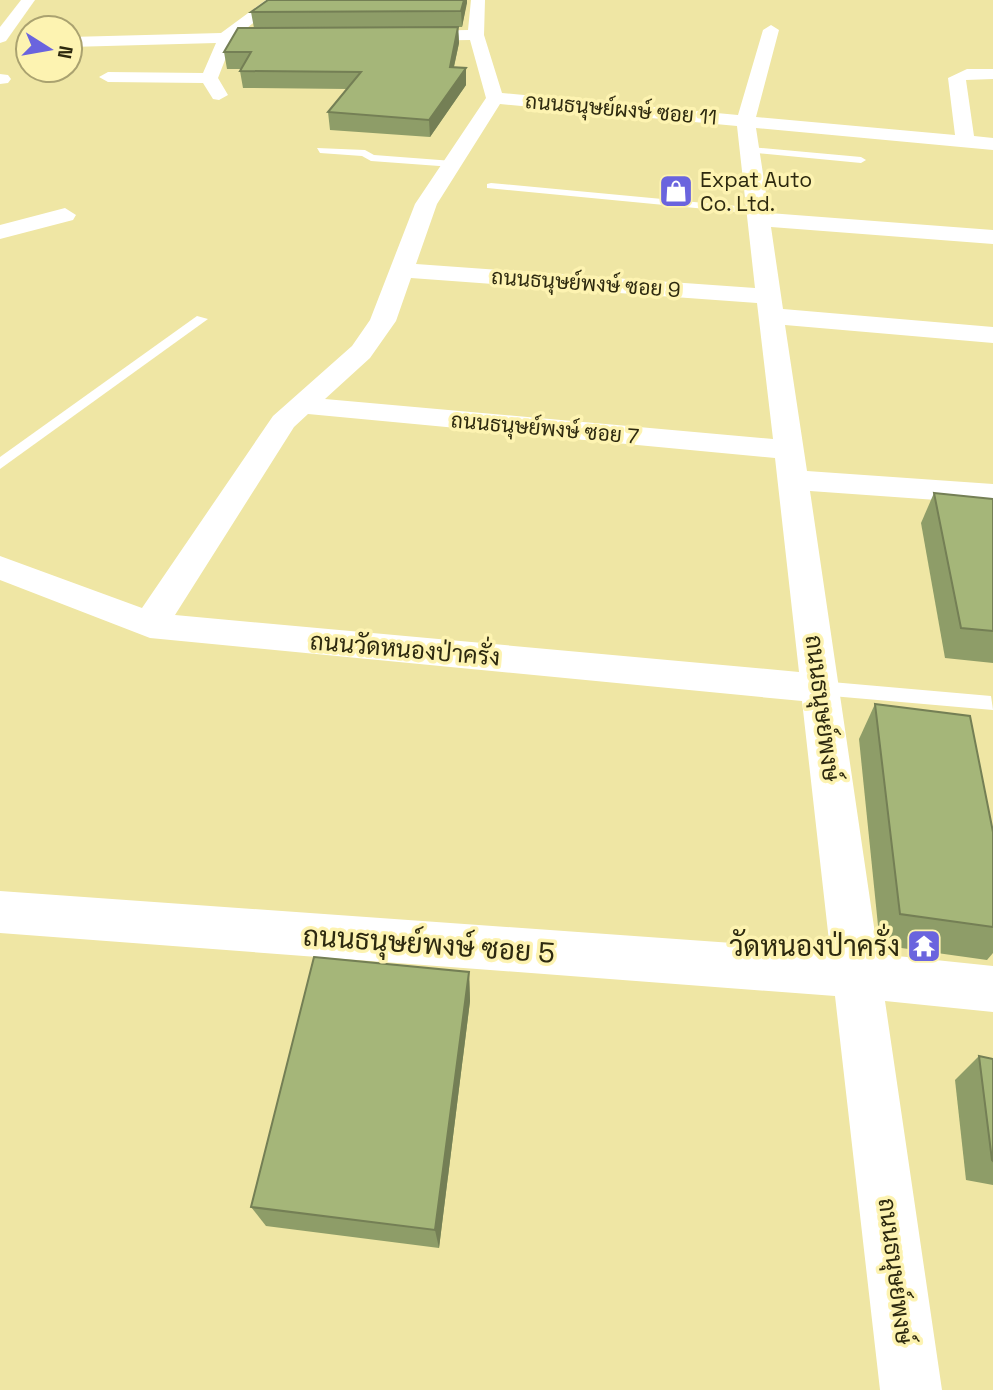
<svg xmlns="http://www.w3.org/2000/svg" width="993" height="1390" font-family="'Space Grotesk',Sarabun,sans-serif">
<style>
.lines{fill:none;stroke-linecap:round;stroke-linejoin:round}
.service{fill:#fff;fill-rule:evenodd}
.minor{fill:#fff;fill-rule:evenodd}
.wall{fill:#8e9d68}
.shaded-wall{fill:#747f55}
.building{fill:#a5b679;stroke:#747f55;stroke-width:2}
.labels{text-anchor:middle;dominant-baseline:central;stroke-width:7;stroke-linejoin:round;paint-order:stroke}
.far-street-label{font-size:21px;fill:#2d290f;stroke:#fdf3b1}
.far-poi-label{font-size:21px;fill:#2d290f;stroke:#fdf3b1;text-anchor:start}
.street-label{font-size:24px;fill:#2d290f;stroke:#fdf3b1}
.near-street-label{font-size:28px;fill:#2d290f;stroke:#fdf3b1}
.near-poi-label{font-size:28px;fill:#2d290f;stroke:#fdf3b1;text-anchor:end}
</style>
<rect width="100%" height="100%" fill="#efe6a4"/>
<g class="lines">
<!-- service -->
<g class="service">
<polygon points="750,147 861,157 866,160 861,163 747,152"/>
<polygon points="317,148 365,150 374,155 453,161 458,164 453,167 371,161 362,156 320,153"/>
<polygon points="491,183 758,208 763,211 758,214 487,188 487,184"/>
<polygon points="197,316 208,319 0,469 0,457"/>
<polygon points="820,681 991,696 993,710 820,695 810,688"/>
</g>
<!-- minor -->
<g class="minor">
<polygon points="21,0 35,0 6,41 0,43 0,27"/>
<polygon points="266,0 282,0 242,32 285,31 293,36 285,41 232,42 218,78 228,95 219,100 213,99 203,83 108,82 99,77 108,72 203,73 216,43 70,47 70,37 221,33"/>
<path d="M471,0H485L484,35L502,93L738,115L763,30L771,25L779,30L756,117L955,135L948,78L967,69H993V79L966,80L974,136L993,138V150L756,128L769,213L993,230V244L771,227L783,309L993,327V343L785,325L807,471L993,484V504L810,491L878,954L993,966V1012L885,1001L942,1390H880L835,996L0,933V891L830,950L802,701L150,638L0,580V556L142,608L273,416L352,346L370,320L415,204L486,98L470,40L408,41L400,36L408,31L468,30ZM500,104L737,126L755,288L416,264L437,204ZM411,278L757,303L773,439L325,399L370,358L396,321ZM308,414L775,458L799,672L175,615L294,427Z"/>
<polygon points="0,74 8,75 11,79 8,83 0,84"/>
<polygon points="65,208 76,215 73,220 0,239 0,225"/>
</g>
</g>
<!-- wall -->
<g class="wall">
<polygon points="268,0 467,0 462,27 458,27 459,43 454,67 466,85 430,137 330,130 328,112 348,89 243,88 240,71 241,69 227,69 224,52 254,28 251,12"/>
<polygon points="934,493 993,499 993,663 945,658 921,523"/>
<polygon points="875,704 993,832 993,953 987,960 880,945 859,739"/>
<polygon points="469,972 470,1001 439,1248 266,1226 251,1207"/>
<polygon points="979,1056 993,1059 993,1185 966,1180 955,1080"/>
</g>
<!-- shaded-wall -->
<g class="shaded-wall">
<polygon points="464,0 467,0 467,3 462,27 461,11"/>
<polygon points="458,27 459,43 450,84 450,67"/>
<polygon points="466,68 466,85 430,137 429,120"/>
<polygon points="469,972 470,1001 439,1248 435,1230"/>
</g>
<!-- building -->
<g class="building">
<polygon points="268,0 464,0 461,11 251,12"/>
<polygon points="458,27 450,67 466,68 429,120 328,112 361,72 240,71 251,52 224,52 238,28"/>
<polygon points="934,493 993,499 993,631 961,628"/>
<polygon points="875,704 970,716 993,832 993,927 900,914"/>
<polygon points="314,957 469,972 435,1230 251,1207"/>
<polygon points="979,1056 993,1059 993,1161 992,1160"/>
</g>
<!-- icons -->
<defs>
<g id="shop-square" transform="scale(1.75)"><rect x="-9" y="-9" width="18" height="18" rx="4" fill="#6a64de" stroke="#fdf3b1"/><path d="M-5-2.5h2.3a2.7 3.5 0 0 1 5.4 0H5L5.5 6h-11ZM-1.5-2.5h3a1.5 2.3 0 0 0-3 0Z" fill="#fff"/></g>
<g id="temple-square" transform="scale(1.75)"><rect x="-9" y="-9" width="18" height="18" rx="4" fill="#6a64de" stroke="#fdf3b1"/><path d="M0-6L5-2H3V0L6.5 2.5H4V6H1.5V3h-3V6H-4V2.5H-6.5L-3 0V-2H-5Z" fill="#fff"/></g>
</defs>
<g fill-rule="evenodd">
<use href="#shop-square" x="676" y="191"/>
<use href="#temple-square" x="924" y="946"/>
</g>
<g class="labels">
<!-- far-street labels -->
<g class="far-street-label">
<text transform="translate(621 109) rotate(5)">ถนนธนุษย์ผงษ์ ซอย 11</text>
<text transform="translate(586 283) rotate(4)">ถนนธนุษย์พงษ์ ซอย 9</text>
<text transform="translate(545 428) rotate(5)">ถนนธนุษย์พงษ์ ซอย 7</text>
</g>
<!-- far-poi labels -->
<g class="far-poi-label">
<text x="700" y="179">Expat Auto<tspan x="700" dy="24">Co. Ltd.</tspan></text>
</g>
<!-- street labels -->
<g class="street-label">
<text transform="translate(405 649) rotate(5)">ถนนวัดหนองป่าครั่ง</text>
<text transform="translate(823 708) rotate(83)">ถนนธนุษย์พงษ์</text>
<text transform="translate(896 1271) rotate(83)">ถนนธนุษย์พงษ์</text>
</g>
<!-- near-street labels -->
<g class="near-street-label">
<text transform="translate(429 944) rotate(4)">ถนนธนุษย์พงษ์ ซอย 5</text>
</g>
<!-- near-poi labels -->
<g class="near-poi-label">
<text x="900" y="946">วัดหนองป่าครั่ง</text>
</g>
</g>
<!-- north arrow -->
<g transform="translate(49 49) rotate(101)"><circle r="33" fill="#fdf3b1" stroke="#aaa270" stroke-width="2"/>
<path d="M0-5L12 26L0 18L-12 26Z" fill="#6a64de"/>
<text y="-10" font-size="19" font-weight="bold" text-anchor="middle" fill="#2d290f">N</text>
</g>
</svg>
